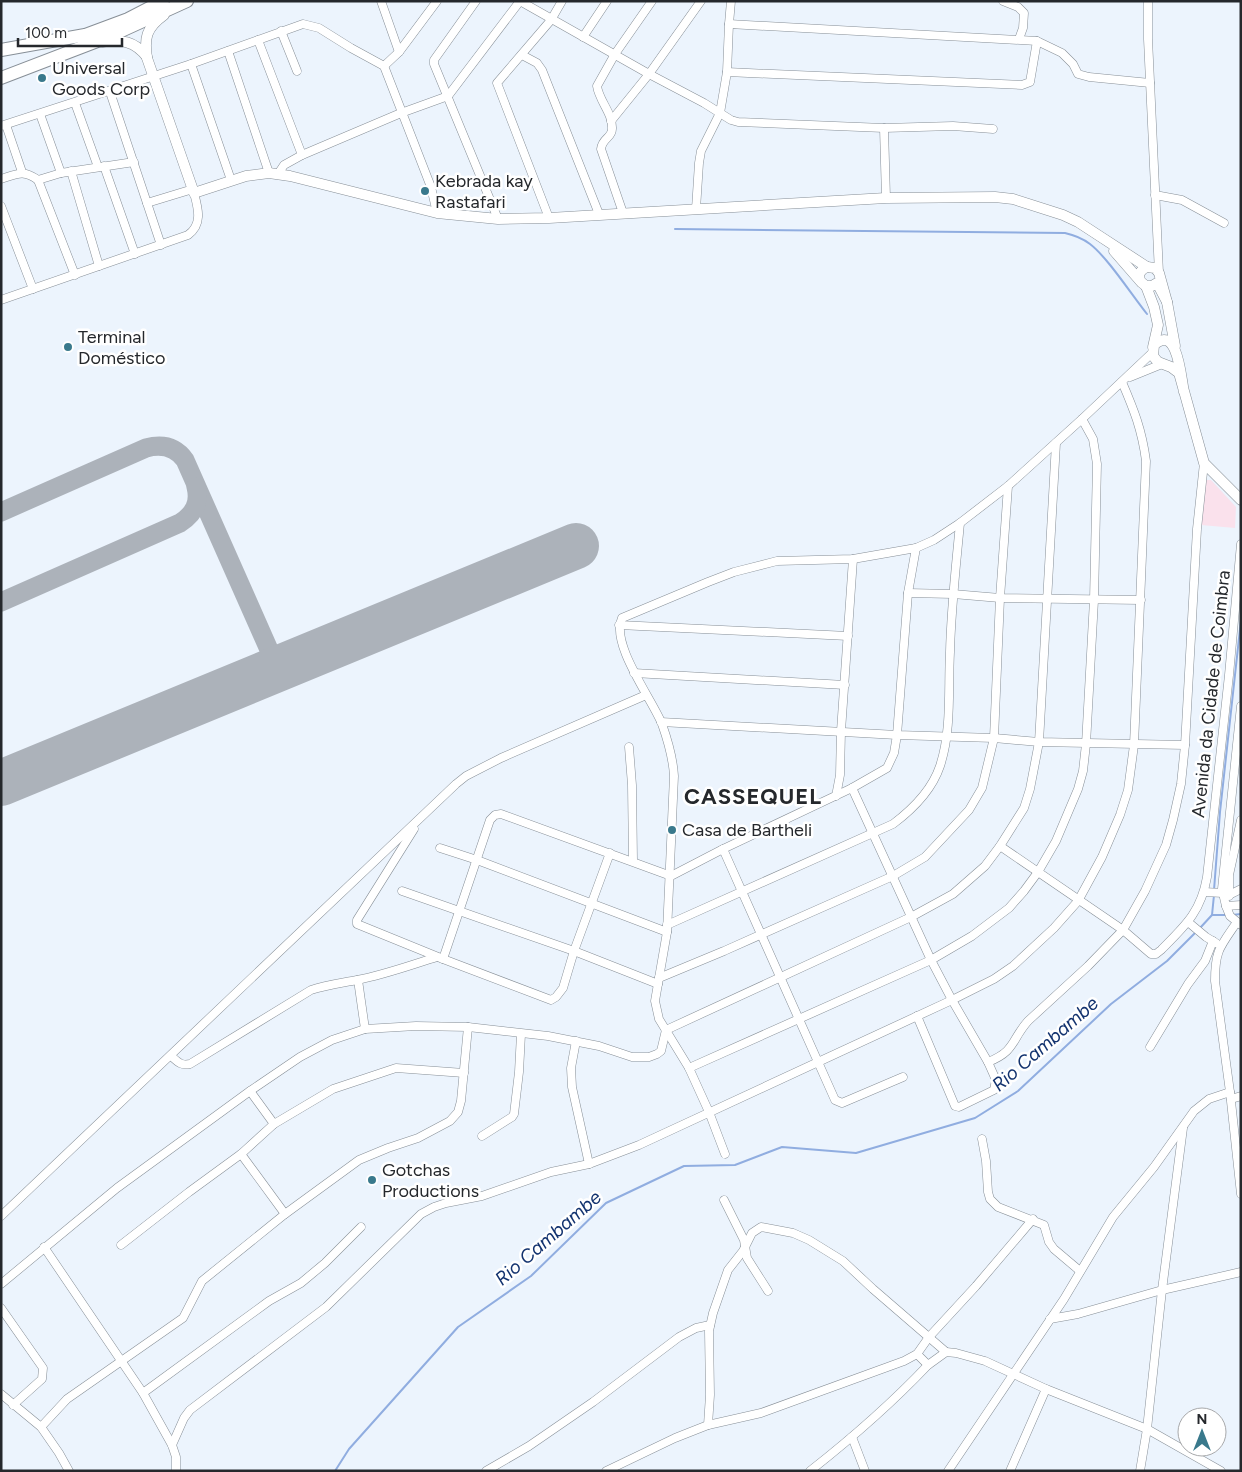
<svg xmlns="http://www.w3.org/2000/svg" width="1242" height="1472" font-family="Figtree,sans-serif">
<style>
.commercial{fill:#fae1ec}
.lines{fill:none;stroke-linecap:round;stroke-linejoin:round}
.stream{stroke:#90ade0;stroke-width:2}
.taxiway{stroke:#acb2ba;stroke-width:19}
.runway{stroke:#acb2ba;stroke-width:46}
.minor-casing{stroke:#878f97;stroke-width:9}
.tertiary-casing{stroke:#878f97;stroke-width:11}
.primary-casing{stroke:#878f97;stroke-width:14}
.minor{stroke:#fff;stroke-width:8}
.tertiary{stroke:#fff;stroke-width:10}
.primary{stroke:#fff;stroke-width:12}
.poi-dot{fill:#39798c;stroke:#fff;stroke-width:2}
.labels{text-anchor:middle;dominant-baseline:central;stroke-width:5;stroke-linejoin:round;paint-order:stroke}
.poi-label{font-size:18px;fill:#25282c;stroke:#fff;text-anchor:start}
.street-label{font-size:18px;fill:#25282c;stroke:#fff}
.water-label{font-size:19px;font-style:italic;fill:#13336f;stroke:#fff}
.district-label{font-size:22px;font-weight:bold;letter-spacing:1px;fill:#25282c;stroke:#fff}
</style>
<rect width="100%" height="100%" fill="#ecf4fd"/>
<!-- commercial -->
<polygon class="commercial" points="1205,480 1211,480 1236,507 1235,528 1201,525"/>
<g class="lines">
<!-- stream -->
<g class="stream">
<path d="M675,229L1065,233C1074,235 1082,238 1090,244C1108,258 1131,294 1147,314"/>
<polyline points="1214,890 1220,812 1241,620"/>
<polyline points="1212,915 1214,895"/>
<polyline points="1212,915 1227,915"/>
<polyline points="1232,915 1241,914"/>
<polyline points="1200,928 1212,915"/>
<polyline points="335,1471 349,1449 458,1327 531,1276 606,1203 684,1166 735,1165 782,1147 856,1153 975,1118 1018,1091 1111,1004 1167,961 1197,931"/>
</g>
<!-- taxiway -->
<g class="taxiway">
<path d="M1,512L146,448C161,444 175,446 185,460L278,670"/>
<path d="M1,602L180,523C194,514 200,503 196,487"/>
</g>
<!-- runway -->
<polyline class="runway" points="1,783 576,546"/>
<!-- minor casing -->
<g class="minor-casing">
<g id="minor">
<polyline points="381,1 399,52"/>
<polyline points="476,1 434,60 434,64 498,219"/>
<polyline points="1003,1 1018,7 1024,13 1023,28 1019,39"/>
<polyline points="1148,1 1148,39 1159,273"/>
<polyline points="729,24 731,1"/>
<polyline points="281,31 297,71"/>
<polyline points="583,37 607,1"/>
<polyline points="258,40 302,155"/>
<polyline points="228,51 269,173"/>
<polyline points="522,55 537,63 542,70 599,214"/>
<polyline points="191,64 231,180"/>
<polyline points="384,66 399,52 437,1"/>
<polyline points="727,72 729,24 1037,41 1062,53 1073,64 1078,74 1089,77 1150,83"/>
<polyline points="110,92 161,245"/>
<polyline points="75,103 98,167"/>
<polyline points="40,114 61,173"/>
<polyline points="611,121 649,74 701,1"/>
<polyline points="6,125 22,172"/>
<polyline points="1,126 191,64 303,24 319,28 351,48 384,66 431,187 437,213"/>
<polyline points="884,128 886,198"/>
<polyline points="104,166 135,254"/>
<polyline points="71,171 99,266"/>
<polyline points="278,174 284,165 302,155 401,113 448,96 520,1 649,74 704,103 731,120 738,122 884,128 953,126 993,129"/>
<path d="M1,179C17,174 23,169 38,180L61,173L134,162"/>
<polyline points="38,180 75,275"/>
<polyline points="1155,195 1182,200 1224,223"/>
<polyline points="147,203 193,189"/>
<polyline points="1,206 33,289"/>
<polyline points="696,209 699,163 701,151 720,113 727,72 1022,85 1030,82 1037,41"/>
<path d="M623,213L601,149C602,138 612,138 612,129C613,113 599,101 597,86L615,54L652,1"/>
<polyline points="549,218 497,83 551,20 562,1"/>
<path d="M1,300L188,235C203,224 198,208 194,193"/>
<polyline points="1130,377 1162,364"/>
<polyline points="908,593 953,594 1000,598 1141,600"/>
<polyline points="619,625 848,636"/>
<polyline points="634,673 845,685"/>
<polyline points="1241,706 1222,889 1226,906 1241,905"/>
<polyline points="661,722 897,735 994,738 1039,742 1185,745"/>
<polyline points="629,747 632,785 633,861"/>
<polyline points="852,788 931,960 952,1000 988,1062 996,1080 994,1090 959,1107 955,1106 917,1016"/>
<polyline points="836,796 840,775 841,731 853,559"/>
<polyline points="414,829 357,920 357,924 443,959 551,1000 556,997 563,988 574,951 610,853"/>
<path d="M1000,846L1123,930L1151,954H1156L1161,950C1185,926 1201,912 1207,877L1229,675L1241,544"/>
<polyline points="440,848 477,860 667,932"/>
<polyline points="723,849 835,1100 842,1103 903,1077"/>
<polyline points="402,891 574,951 658,984"/>
<polyline points="1204,892 1223,893"/>
<polyline points="1229,896 1229,875 1241,820"/>
<polyline points="1225,897 1241,889"/>
<polyline points="1226,906 1230,916 1241,925"/>
<polyline points="1188,922 1206,937 1216,943"/>
<path d="M1237,922C1220,947 1215,950 1215,981L1230,1092L1241,1194"/>
<path d="M667,925L893,824C913,809 932,790 940,766C952,730 948,689 950,652C951,609 956,566 960,523"/>
<polyline points="443,959 490,820 495,815 501,814 671,876 723,849 852,788 887,768 894,753 897,735 908,593 916,548"/>
<polyline points="659,978 724,951 893,876 925,857 969,810 982,788 994,738 1000,598 1008,486"/>
<polyline points="358,980 365,1029"/>
<polyline points="576,1041 571,1068 572,1087 589,1164"/>
<polyline points="1150,1047 1188,984 1205,961 1213,941"/>
<path d="M171,1056C178,1062 181,1066 190,1064L311,990C326,985 342,983 357,980C384,975 411,965 437,957"/>
<path d="M988,1062C1016,1051 1011,1040 1028,1021L1088,966L1123,930L1145,891L1166,845L1173,820L1181,784L1185,745L1197,529L1204,463"/>
<polyline points="689,1068 931,960 972,936 1009,908 1024,891 1038,872 1056,841 1078,789 1083,771 1086,744 1094,600 1097,464 1093,439 1082,419"/>
<polyline points="250,1091 274,1124"/>
<polyline points="1231,1099 1241,1096"/>
<polyline points="482,1136 512,1117 514,1114 519,1072 521,1034"/>
<polyline points="982,1139 986,1161 988,1192 990,1199 998,1207 1044,1225 1049,1242 1054,1249 1080,1271"/>
<polyline points="241,1154 285,1214"/>
<path d="M725,1154L709,1112L689,1068L659,1019L655,1001L667,932L674,776C673,758 668,741 662,724C652,699 610,644 622,618L708,582L734,572L777,561L853,559L916,548L934,540L960,523L1008,486L1082,419L1152,353"/>
<polyline points="724,1200 744,1240 747,1258 768,1291"/>
<polyline points="1,1216 456,784 466,776 501,758 646,695"/>
<polyline points="121,1245 189,1192 241,1154 274,1124 333,1089 396,1068 464,1073"/>
<polyline points="44,1247 143,1393 172,1445 176,1457 176,1471"/>
<polyline points="1,1284 117,1188 250,1091 300,1057 332,1040 365,1029 416,1026 468,1027 548,1036 599,1046 632,1057 649,1057 657,1054 661,1051 666,1030 911,917 953,894 985,866 1000,846 1024,808 1030,789 1039,742 1056,443"/>
<polyline points="1,1308 43,1368 42,1379 13,1405"/>
<polyline points="1050,1319 1078,1314 1162,1290 1241,1272"/>
<polyline points="917,1354 929,1337 976,1286 1033,1219"/>
<polyline points="143,1393 269,1301 301,1283 325,1263 361,1227"/>
<polyline points="1,1394 41,1427 59,1453 69,1471"/>
<polyline points="708,1425 710,1395 709,1331 713,1313 728,1270 743,1251 752,1233 761,1227 793,1233 809,1240 843,1261 873,1289 946,1352"/>
<polyline points="41,1427 67,1399 183,1318 202,1281 285,1214 359,1160 388,1148 418,1138 450,1121 458,1112 461,1101 468,1027"/>
<polyline points="852,1437 865,1471"/>
<path d="M172,1445L184,1418L190,1410L326,1307L421,1214L434,1207L446,1203L482,1196L551,1172L589,1164L639,1145L952,1000L994,979L1013,966L1054,928L1078,901L1102,857L1120,815L1128,790L1134,745L1146,461C1142,430 1134,410 1122,382"/>
<polyline points="486,1471 529,1446 593,1402 679,1337 696,1328 710,1325"/>
<polyline points="606,1471 675,1438 708,1425 761,1413 904,1361 917,1354 928,1365 946,1352 956,1353 985,1361 1046,1389 1147,1429 1221,1471"/>
<path d="M810,1471C852,1438 891,1404 928,1365"/>
<polyline points="948,1471 1064,1299 1113,1217 1154,1167 1194,1111 1209,1099 1230,1092"/>
<polyline points="1010,1471 1046,1389"/>
<polyline points="1140,1471 1147,1429 1162,1290 1183,1128"/>
</g>
</g>
<!-- tertiary casing -->
<g class="tertiary-casing">
<g id="tertiary">
<path d="M164,15C146,28 144,38 147,58L194,193L246,176L269,173L290,176L437,213L498,219L549,218L886,198L995,197L1013,199L1063,215L1078,222L1147,267"/>
<path d="M102,42C121,39 135,41 147,57"/>
<path d="M1114,251L1141,282L1146,286H1152L1157,283L1167,302L1159,273L1155,268L1147,267C1140,270 1137,275 1141,282"/>
<polyline points="1146,286 1154,307 1158,325 1153,347"/>
<polyline points="1167,302 1175,346"/>
<path d="M1184,392C1181,379 1178,323 1154,345L1153,356L1158,362L1171,367L1179,373L1204,463L1241,500"/>
</g>
</g>
<!-- primary casing -->
<g class="primary-casing">
<g id="primary">
<polyline points="1,50 85,35 128,19 163,1"/>
<polyline points="1,78 108,37 187,1"/>
</g>
</g>
<!-- minor -->
<use href="#minor" class="minor"/>
<!-- tertiary -->
<use href="#tertiary" class="tertiary"/>
<!-- primary -->
<use href="#primary" class="primary"/>
</g>
<!-- markers -->
<g class="poi-dot">
<circle cx="42" cy="78" r="5"/>
<circle cx="425" cy="191" r="5"/>
<circle cx="68" cy="347" r="5"/>
<circle cx="672" cy="830" r="5"/>
<circle cx="372" cy="1180" r="5"/>
</g>
<g class="labels">
<!-- poi labels -->
<g class="poi-label">
<text x="52" y="68">Universal<tspan x="52" dy="21">Goods Corp</tspan></text>
<text x="435" y="181">Kebrada kay<tspan x="435" dy="21">Rastafari</tspan></text>
<text x="78" y="337">Terminal<tspan x="78" dy="21">Doméstico</tspan></text>
<text x="682" y="830">Casa de Bartheli</text>
<text x="382" y="1170">Gotchas<tspan x="382" dy="21">Productions</tspan></text>
</g>
<!-- street labels -->
<g class="street-label">
<text transform="translate(1211 694) rotate(-84)">Avenida da Cidade de Coimbra</text>
</g>
<!-- water labels -->
<g class="water-label">
<text transform="translate(1045 1044) rotate(-41)">Rio Cambambe</text>
<text transform="translate(548 1238) rotate(-41)">Rio Cambambe</text>
</g>
<!-- district labels -->
<g class="district-label">
<text x="753" y="796">CASSEQUEL</text>
</g>
</g>
<!-- border -->
<rect width="1242" height="1472" fill="none" stroke="#25282c" stroke-width="5"/>
<!-- north arrow -->
<g transform="translate(1202 1432)"><circle r="24" fill="#ffffff" stroke="#a8a9ab"/>
<path d="M0-4L9 19L0 12L-9 19Z" fill="#39798c"/>
<text y="-8" font-size="14" font-weight="bold" text-anchor="middle" fill="#25282c">N</text>
</g>
<!-- scale -->
<path d="M18 38v8h104v-8" fill="none" stroke="#25282c" stroke-width="2.5"/>
<text x="25" y="38" font-size="15" fill="#25282c" stroke="#ffffff" stroke-width="4" paint-order="stroke">100 m</text>
</svg>
